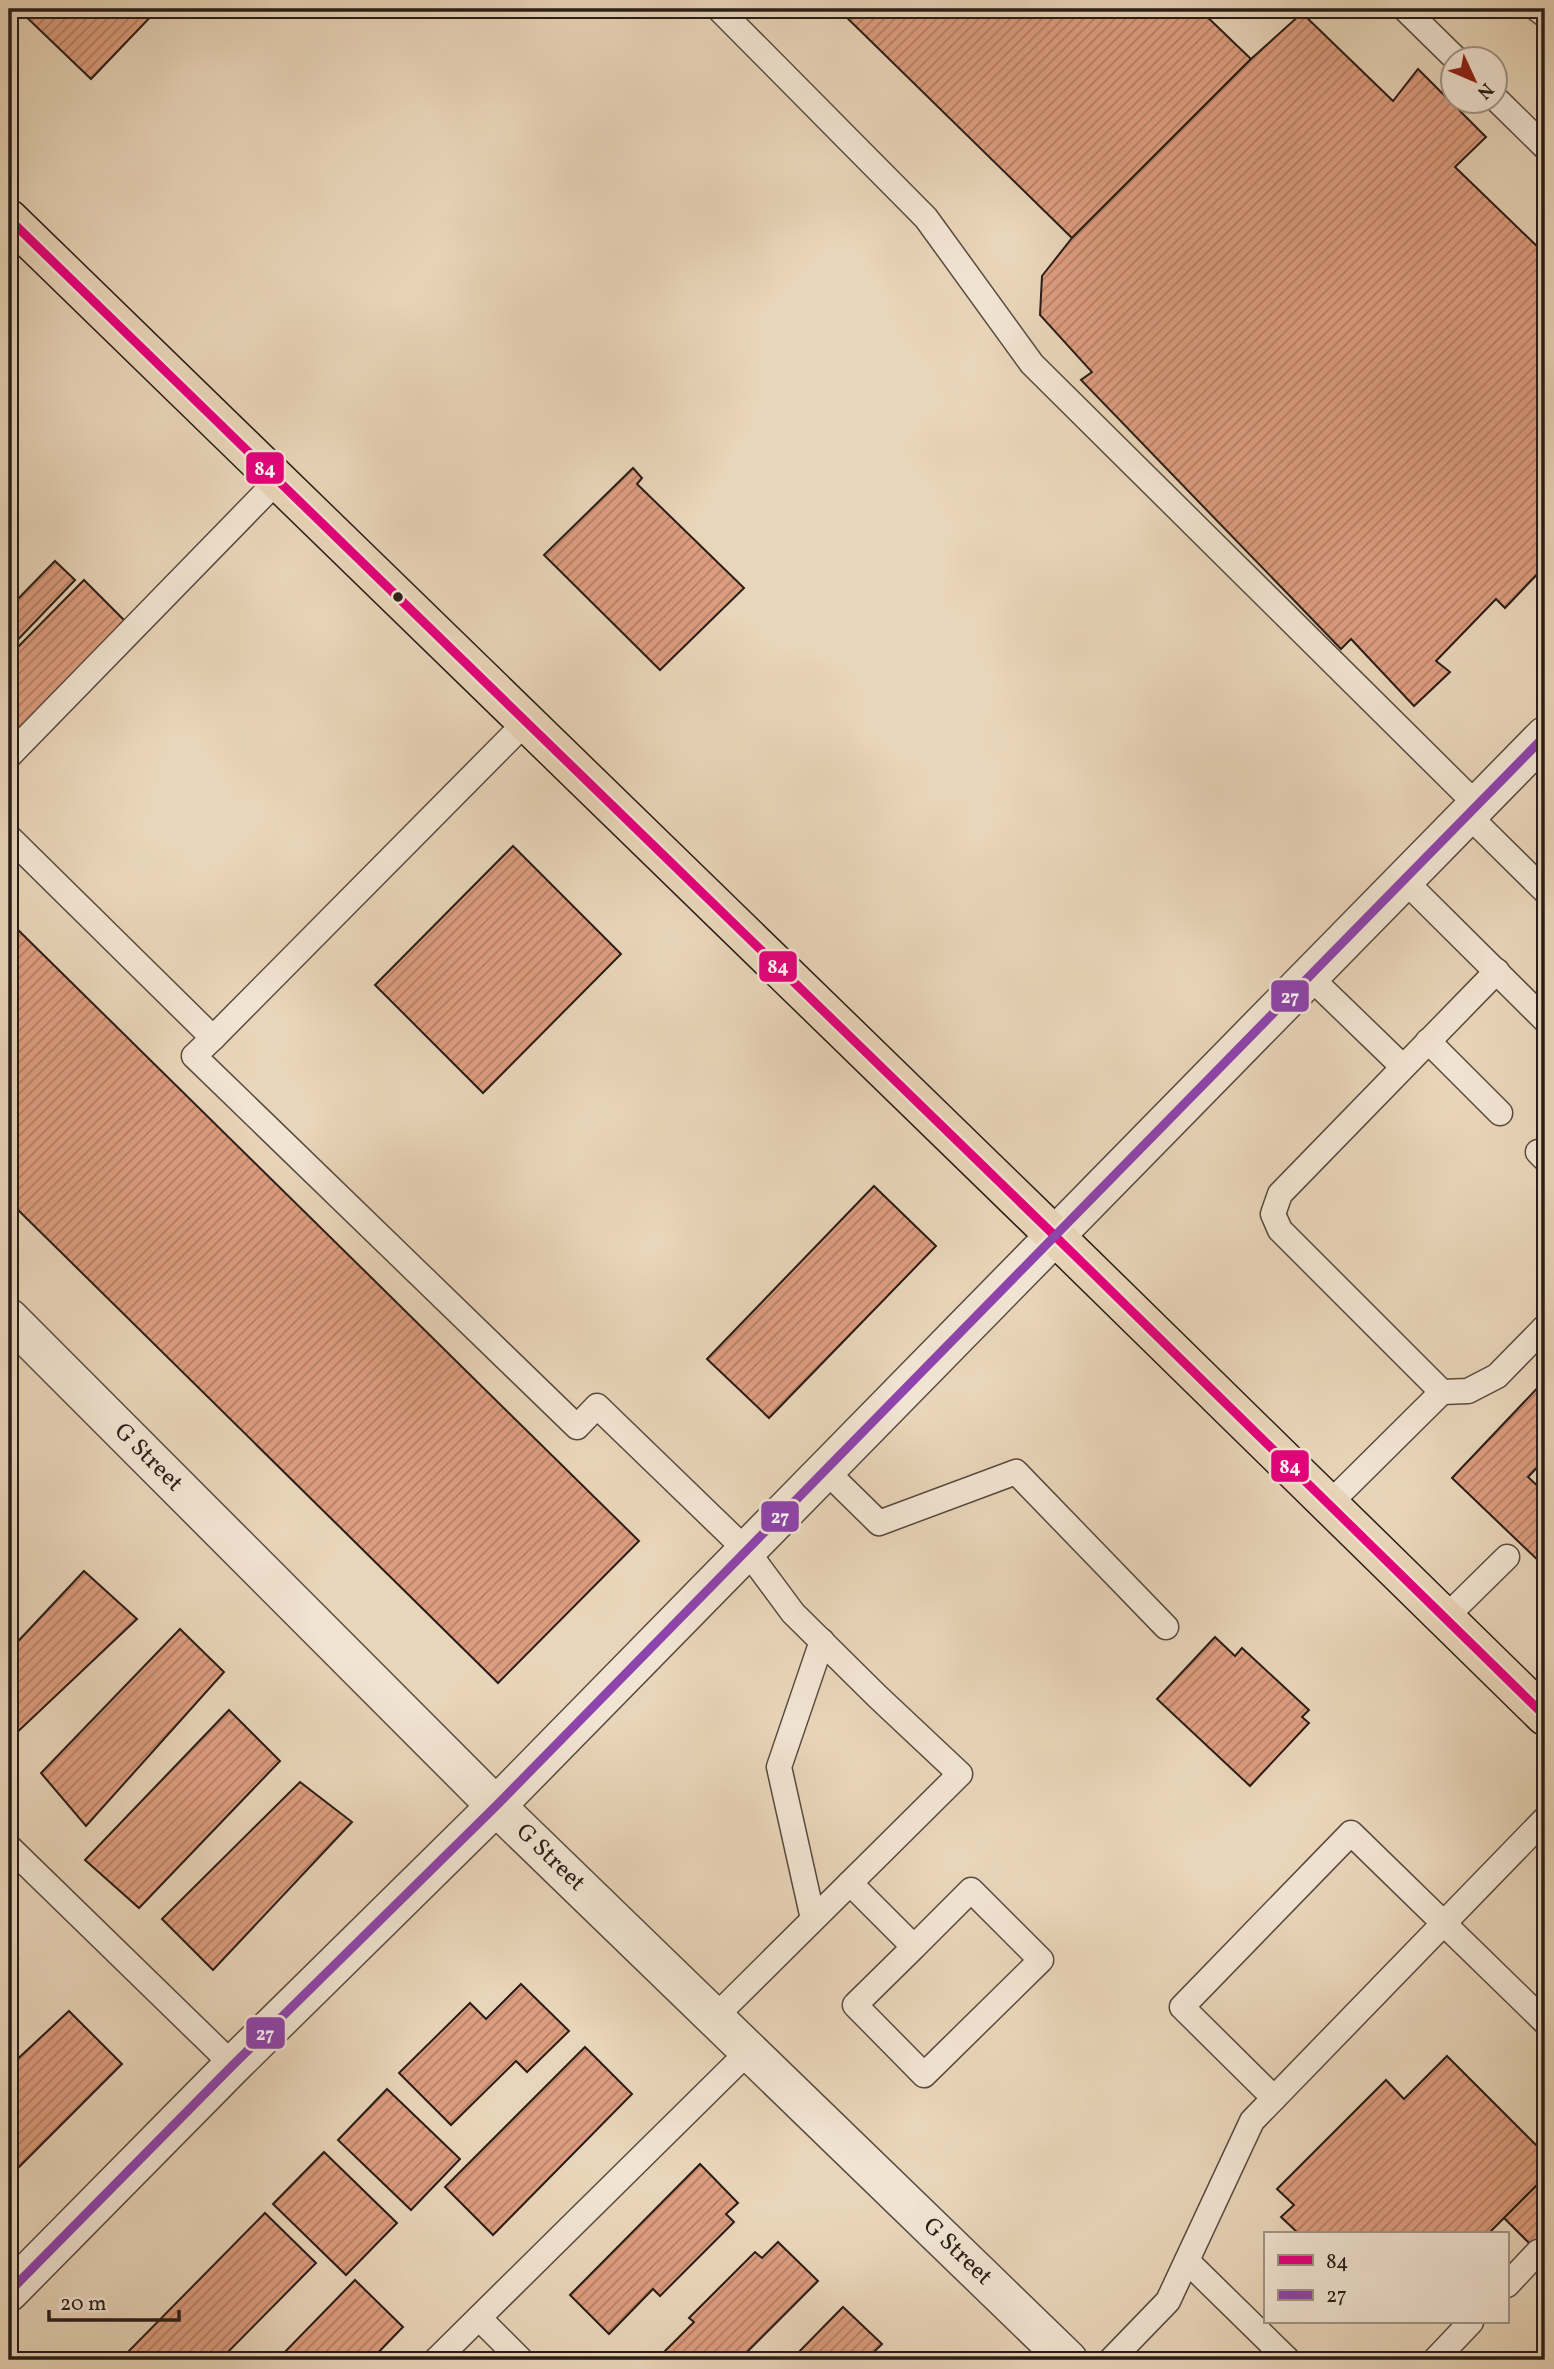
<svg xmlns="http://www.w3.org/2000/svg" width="1554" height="2369" font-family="Vollkorn,serif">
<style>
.building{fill:url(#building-hatch);stroke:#291d17;stroke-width:2}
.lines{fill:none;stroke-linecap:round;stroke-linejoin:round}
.service-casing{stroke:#594b40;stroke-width:27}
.minor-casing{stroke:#594b40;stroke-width:41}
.trunk-casing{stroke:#291d17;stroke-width:41}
.service{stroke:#f1e4d2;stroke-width:24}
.minor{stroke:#f1e4d2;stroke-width:38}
.trunk{stroke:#e9d5b9;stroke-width:38}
.bus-1-casing{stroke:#f1e4d2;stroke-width:14}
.bus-2-casing{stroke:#f1e4d2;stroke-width:14}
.bus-1{stroke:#e5007d;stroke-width:9}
.bus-2{stroke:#8e44ad;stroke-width:9}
.bus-dot{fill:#291d17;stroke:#f1e4d2;stroke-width:2.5}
.labels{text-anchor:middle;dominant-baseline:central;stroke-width:6;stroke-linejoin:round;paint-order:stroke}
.street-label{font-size:24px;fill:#291d17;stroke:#f1e4d2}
.line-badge{stroke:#f1e4d2;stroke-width:2.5}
.badge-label{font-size:19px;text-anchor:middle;font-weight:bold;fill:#fff}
</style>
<defs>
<pattern id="building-hatch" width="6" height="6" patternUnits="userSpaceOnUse" patternTransform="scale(1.75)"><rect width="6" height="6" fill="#dd9d7f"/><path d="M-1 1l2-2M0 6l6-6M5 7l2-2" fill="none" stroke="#b37f67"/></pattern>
</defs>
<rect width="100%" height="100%" fill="#e9d5b9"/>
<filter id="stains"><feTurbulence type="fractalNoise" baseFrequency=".00286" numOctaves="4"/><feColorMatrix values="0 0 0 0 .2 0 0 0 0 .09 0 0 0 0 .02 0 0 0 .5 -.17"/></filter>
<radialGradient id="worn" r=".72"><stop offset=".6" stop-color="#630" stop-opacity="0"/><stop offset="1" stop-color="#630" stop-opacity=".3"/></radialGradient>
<!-- building -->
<g class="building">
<polygon points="18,9 158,9 91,79"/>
<polygon points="838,9 1199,9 1251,59 1072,238"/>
<polygon points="1302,13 1393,101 1418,69 1486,137 1455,167 1545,254 1545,566 1505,608 1496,599 1436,661 1450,672 1414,706 1351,639 1341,649 1081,380 1092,372 1040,315 1042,276 1072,238 1251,59"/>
<polygon points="633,468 642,478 637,484 744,588 660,670 544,555"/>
<polygon points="55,561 75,580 9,649 9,600 13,604"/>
<polygon points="84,580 129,625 9,746 9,656"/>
<polygon points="513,846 621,954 483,1093 375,985"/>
<polygon points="9,921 639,1541 498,1683 9,1201"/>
<polygon points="874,1186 936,1246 769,1418 707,1359"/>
<polygon points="1545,1380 1545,1459 1528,1477 1545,1493 1545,1567 1452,1478"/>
<polygon points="84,1571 137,1619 9,1740 9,1651"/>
<polygon points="180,1629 224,1672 86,1826 41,1773"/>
<polygon points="1215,1637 1235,1656 1242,1648 1309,1710 1302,1717 1309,1723 1250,1786 1157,1699"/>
<polygon points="229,1710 280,1761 139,1908 85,1860"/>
<polygon points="300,1782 352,1822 213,1970 162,1919"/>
<polygon points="9,1950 18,1959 9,1968"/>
<polygon points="521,1984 569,2031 527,2072 516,2061 451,2125 399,2073 470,2003 486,2019"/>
<polygon points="69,2011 122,2064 9,2177 9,2067"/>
<polygon points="585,2047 632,2094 493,2235 445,2187"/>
<polygon points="1447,2056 1545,2154 1545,2177 1488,2234 1299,2234 1281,2217 1294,2205 1277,2189 1386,2080 1404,2099"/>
<polygon points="387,2089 460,2159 411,2210 338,2140"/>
<polygon points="324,2152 397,2223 346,2275 273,2204"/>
<polygon points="700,2164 738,2203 726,2214 734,2222 660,2296 653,2289 609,2334 570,2295"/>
<polygon points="1545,2177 1545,2259 1504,2218"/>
<polygon points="265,2213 316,2263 220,2360 122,2360 121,2359"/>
<polygon points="778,2242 818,2281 739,2360 656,2360 694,2322 689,2318 755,2252 762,2258"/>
<polygon points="355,2280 403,2327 371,2360 277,2360"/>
<polygon points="843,2307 882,2344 866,2360 791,2360"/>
</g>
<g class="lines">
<!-- service casing -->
<g class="service-casing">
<g id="service">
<polyline points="719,9 926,218 1032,364 1477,805"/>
<polyline points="1405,9 1457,60"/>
<polyline points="1537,9 1545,15"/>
<polyline points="1494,97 1545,147"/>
<polyline points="9,756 277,481"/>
<polyline points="1468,815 1545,891"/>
<polyline points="9,837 213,1038 194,1056 577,1427 597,1406 747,1551 793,1613 878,1697 960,1774 715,2017"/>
<polyline points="1404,880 1545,1020"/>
<polyline points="1310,977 1403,1067"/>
<polyline points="213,1038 526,722"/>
<polyline points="1428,1041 1500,1113"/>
<polyline points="1538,1152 1545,1159"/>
<polyline points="1442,1392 1468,1391 1497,1376 1545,1327"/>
<polyline points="826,1471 879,1523 1016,1472 1166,1627"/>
<polyline points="1329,1504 1442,1392 1280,1230 1273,1214 1280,1194 1497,971"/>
<polyline points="1445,1618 1507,1557"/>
<polyline points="9,1847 233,2065"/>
<polyline points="850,1883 914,1947 971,1890 1041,1960 924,2075 855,2005 914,1947"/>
<polyline points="813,1919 779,1767 822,1641"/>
<polyline points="1274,2098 1182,2007 1351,1833 1545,2022"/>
<polyline points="1187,2261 1288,2360"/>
<polyline points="1507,2285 1538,2252"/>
<polyline points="479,2318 521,2360"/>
<polyline points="436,2360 749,2051"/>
<polyline points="1111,2360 1168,2301 1252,2121 1545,1819"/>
<polyline points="1435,2360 1471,2322"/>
</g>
</g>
<!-- minor casing -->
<g class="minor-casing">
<g id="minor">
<polyline points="9,1318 496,1806 1068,2360"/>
<polyline points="9,2292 233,2065 496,1806 1545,736"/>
</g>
</g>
<!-- trunk casing -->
<g class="trunk-casing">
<polyline id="trunk" points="9,219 1056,1237 1545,1716"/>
</g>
<!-- service -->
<use href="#service" class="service"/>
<!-- minor -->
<use href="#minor" class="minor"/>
<!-- trunk -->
<use href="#trunk" class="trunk"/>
<!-- bus-1 casing -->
<g class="bus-1-casing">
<polyline id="bus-1" points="9,219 1056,1237 1545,1716"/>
</g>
<!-- bus-2 casing -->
<g class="bus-2-casing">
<polyline id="bus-2" points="9,2292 233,2065 496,1806 1545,736"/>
</g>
<!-- bus-1 -->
<use href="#bus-1" class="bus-1"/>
<!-- bus-2 -->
<use href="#bus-2" class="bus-2"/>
</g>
<!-- markers -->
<circle class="bus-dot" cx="398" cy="597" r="6"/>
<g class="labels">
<!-- street labels -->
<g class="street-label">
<text transform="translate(148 1458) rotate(45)">G Street</text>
<text transform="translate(550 1858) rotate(44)">G Street</text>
<text transform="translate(957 2252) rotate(44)">G Street</text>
</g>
</g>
<g class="line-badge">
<rect x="245" y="451" width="40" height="34" rx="7" fill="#e5007d"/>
<rect x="758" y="950" width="40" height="33" rx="7" fill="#e5007d"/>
<rect x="1270" y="979" width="40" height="34" rx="7" fill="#8e44ad"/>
<rect x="1270" y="1449" width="40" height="34" rx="7" fill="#e5007d"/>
<rect x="760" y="1500" width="40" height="33" rx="7" fill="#8e44ad"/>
<rect x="245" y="2016" width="41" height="34" rx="7" fill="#8e44ad"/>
</g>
<g class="badge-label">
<text x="265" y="475">84</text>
<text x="778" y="973">84</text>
<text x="1290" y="1003">27</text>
<text x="1290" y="1473">84</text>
<text x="780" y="1523">27</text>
<text x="265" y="2040">27</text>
</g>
<!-- margin -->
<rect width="1554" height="2369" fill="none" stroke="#e9d5b9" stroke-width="35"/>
<rect x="10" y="10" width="1533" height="2348" fill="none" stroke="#291d17" stroke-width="3.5"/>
<rect x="18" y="18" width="1519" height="2334" fill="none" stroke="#291d17" stroke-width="2"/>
<!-- legend -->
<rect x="1264" y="2232" width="245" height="91" fill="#f1e4d2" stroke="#a19487" stroke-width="2"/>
<rect x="1278" y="2255" width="35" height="10" fill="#e5007d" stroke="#a19487" stroke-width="2"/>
<text x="1326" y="2268" font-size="21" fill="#291d17">84</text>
<rect x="1278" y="2290" width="35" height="10" fill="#8e44ad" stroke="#a19487" stroke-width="2"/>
<text x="1326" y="2302" font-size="21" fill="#291d17">27</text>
<!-- north arrow -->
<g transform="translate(1474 80) rotate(134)"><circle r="33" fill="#f1e4d2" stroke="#a19487" stroke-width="2"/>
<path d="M0-5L12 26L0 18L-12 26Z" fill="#8f2418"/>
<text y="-10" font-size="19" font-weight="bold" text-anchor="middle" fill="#291d17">N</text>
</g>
<!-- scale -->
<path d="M49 2310v10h130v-10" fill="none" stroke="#291d17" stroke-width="3.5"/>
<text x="60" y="2310" font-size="21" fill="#291d17" stroke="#f1e4d2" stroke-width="5" paint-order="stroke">20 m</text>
<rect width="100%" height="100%" filter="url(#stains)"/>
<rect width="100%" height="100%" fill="url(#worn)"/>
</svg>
